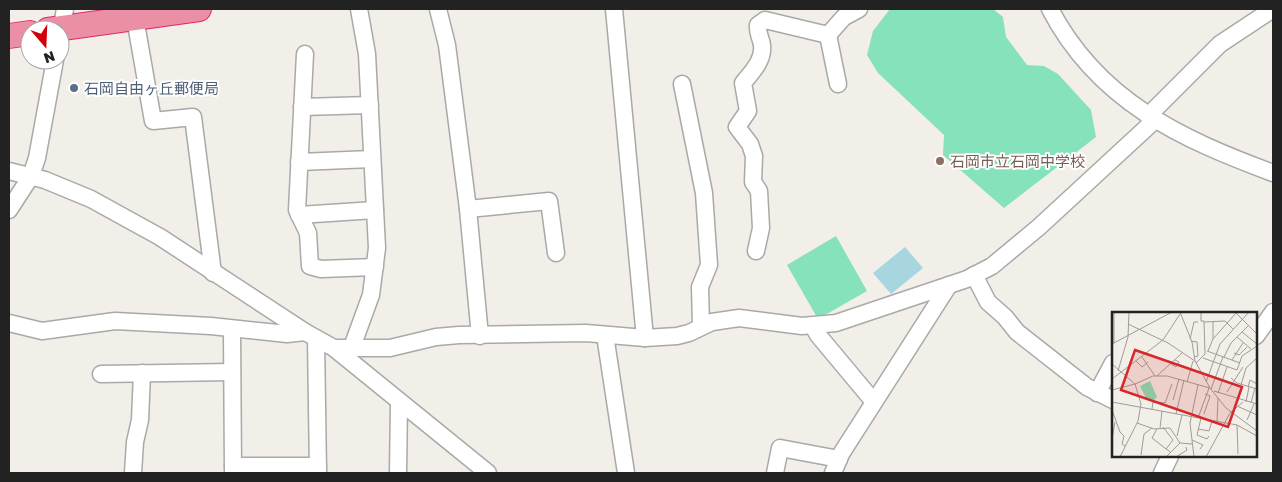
<svg xmlns="http://www.w3.org/2000/svg" width="1282" height="482" font-family="'Golos Text','Noto Sans JP',sans-serif">
<style>
.pitch{fill:#85e2ba}
.water{fill:#a8d6e0}
.lines{fill:none;stroke-linecap:round;stroke-linejoin:round}
.minor-casing{stroke:#a9a9a9;stroke-width:19}
.highway-casing{stroke:#e1246d;stroke-width:26}
.minor{stroke:#fff;stroke-width:16}
.highway{stroke:#ea8fa4;stroke-width:24}
.service-dot{fill:#5c6f8a;stroke:#fff;stroke-width:2}
.education-dot{fill:#8d6e63;stroke:#fff;stroke-width:2}
.labels{text-anchor:middle;dominant-baseline:central;stroke-width:4;stroke-linejoin:round;paint-order:stroke}
.service-label{font-size:15px;fill:#4e5e75;stroke:#fff;text-anchor:start}
.education-label{font-size:15px;fill:#785e54;stroke:#fff;text-anchor:start}
.inset-road{fill:none;stroke:#9f9c99;stroke-width:1}
.view{fill:#d62828;fill-opacity:0.15;stroke:#d62828;stroke-width:2.5}
.inset-edge{fill:none;stroke:#222;stroke-width:2.5}
</style>
<rect width="100%" height="100%" fill="#f2eee8"/>
<!-- pitch -->
<g class="pitch">
<polygon points="890,9 993,9 1003,17 1006,37 1027,65 1044,66 1058,74 1091,110 1096,137 1004,208 943,155 944,135 878,73 867,55 873,31"/>
<polygon points="836,236 867,291 818,319 787,265"/>
</g>
<!-- water -->
<polygon class="water" points="905,247 923,268 891,294 873,273"/>
<g class="lines">
<!-- minor casing -->
<g class="minor-casing">
<g id="minor">
<polyline points="438,9 447,45 468,209 480,336"/>
<polyline points="614,9 645,338"/>
<path d="M1050,9C1098,101 1181,139 1273,173"/>
<polyline points="135,18 153,121 193,117 213,273"/>
<polyline points="828,35 838,84"/>
<polyline points="828,35 844,17 859,9"/>
<polyline points="60,36 65,9"/>
<polyline points="305,54 297,210 308,233 310,266 321,269 375,267"/>
<polyline points="682,84 704,193 709,265 700,287 701,326"/>
<polyline points="302,107 370,105"/>
<polyline points="1148,116 1220,44 1273,9"/>
<polyline points="299,162 372,159"/>
<polyline points="9,171 45,180 91,199 160,237 305,332 334,348 488,473"/>
<polyline points="468,209 549,201 556,253"/>
<polyline points="9,210 31,176 37,158 55,60"/>
<polyline points="299,215 375,210"/>
<path d="M756,251L761,228L759,191L753,182L754,156L750,144L737,127L748,111L743,83C752,72 764,60 762,45C761,38 757,33 758,25L765,20L828,35"/>
<polyline points="974,275 988,302 1005,317 1017,332 1087,387 1113,400"/>
<polyline points="9,323 42,331 115,321 211,326 287,334 305,332"/>
<polyline points="813,326 818,335 874,402"/>
<polyline points="232,329 233,473"/>
<polyline points="605,335 626,473"/>
<polyline points="1256,336 1273,312"/>
<polyline points="316,339 318,473"/>
<polyline points="352,347 371,295 377,248 367,54 359,9"/>
<polyline points="334,348 390,348 436,337 459,335 586,333 645,338 677,336 689,333 712,322 739,318 802,326 836,323 967,279 992,266 1039,227 1155,120"/>
<polyline points="101,374 232,372"/>
<polyline points="1097,393 1113,363"/>
<polyline points="233,466 318,466"/>
<polyline points="133,473 135,442 140,420 142,373"/>
<polyline points="398,473 399,403"/>
<polyline points="775,473 780,448 839,459"/>
<polyline points="833,473 841,454 949,285"/>
<polyline points="1162,473 1170,456"/>
</g>
</g>
<!-- highway casing -->
<g class="highway-casing">
<g id="highway">
<polyline points="48,30 199,9"/>
<polyline points="9,36 30,33"/>
</g>
</g>
<!-- minor -->
<use href="#minor" class="minor"/>
<!-- highway -->
<use href="#highway" class="highway"/>
</g>
<!-- markers -->
<circle class="service-dot" cx="74" cy="88" r="5"/>
<circle class="education-dot" cx="940" cy="161" r="5"/>
<g class="labels">
<!-- service labels -->
<g class="service-label">
<text x="84" y="88">石岡自由ヶ丘郵便局</text>
</g>
<!-- education labels -->
<g class="education-label">
<text x="950" y="161">石岡市立石岡中学校</text>
</g>
</g>
<!-- overview -->
<g transform="translate(1112 312)">
<rect width="145" height="145" fill="#f2eee8"/>
<path d="M38,69L45,85L41,89L35,88L28,74Z" fill="#85e2ba"/>
<path class="inset-road" d="M68,0L80,30L83,49L98,76L114,96L145,119M123,0L145,22M92,10L113,9L121,17M101,10V27M16,12L56,31L83,49M130,20L145,32M125,25L139,37M78,27L82,10H86M79,29L85,30L86,44L82,45M2,31V0M0,32L60,0M95,39L128,51M96,39L101,27L125,0M122,41L127,43L135,35M30,45L43,64M112,45L119,31L136,14M91,46L125,58L130,44L145,34M120,48L131,31M24,49L30,55L36,50M84,51L93,42L92,9H89V0M0,52L23,72L29,92L26,109L8,145M59,52L64,55L67,50L63,48M6,59L16,25L17,0M45,64L70,41M119,66L125,71L145,77M0,67L51,28L68,2M75,70L81,49M94,70L108,32L137,0M23,72L41,64H55L98,76M129,73L134,56L145,46M136,75L138,68L145,72M99,77L111,45M0,78L23,72M102,79L145,92M115,80L131,55M106,81L115,55M61,88L67,67M0,90L125,113L145,124M134,90L137,75M139,91L143,76M125,94L145,103M40,97L41,90L53,91L60,72M0,98L8,120L12,124L10,132L13,134M64,102L72,68M92,102L98,84L93,82M86,106L97,76M89,106L85,123L95,127L97,124M135,108L142,92M105,110L106,86M25,111L42,117L58,116L68,131M125,113L126,142M51,115L61,128L54,137M48,116L50,99M45,117L40,126L58,140M86,117L97,119L100,109M65,124L70,103M0,127L3,110M80,128L91,133L88,137M29,143L32,122L40,116M54,145L68,131L80,132M64,145L75,138L74,135M82,145L78,111L86,73M94,145L118,101L131,90"/>
<path class="view" d="M23,38L130,75L116,115L9,78Z"/>
<rect width="145" height="145" class="inset-edge"/>
</g>
<!-- border -->
<rect width="1282" height="482" fill="none" stroke="#222222" stroke-width="20"/>
<!-- north arrow -->
<g transform="translate(45 45) rotate(161)"><circle r="24" fill="#ffffff" stroke="#a7a7a7"/>
<path d="M0-4L9 19L0 12L-9 19Z" fill="#d30009"/>
<text y="-8" font-size="14" font-weight="bold" text-anchor="middle" fill="#222222">N</text>
</g>
</svg>
